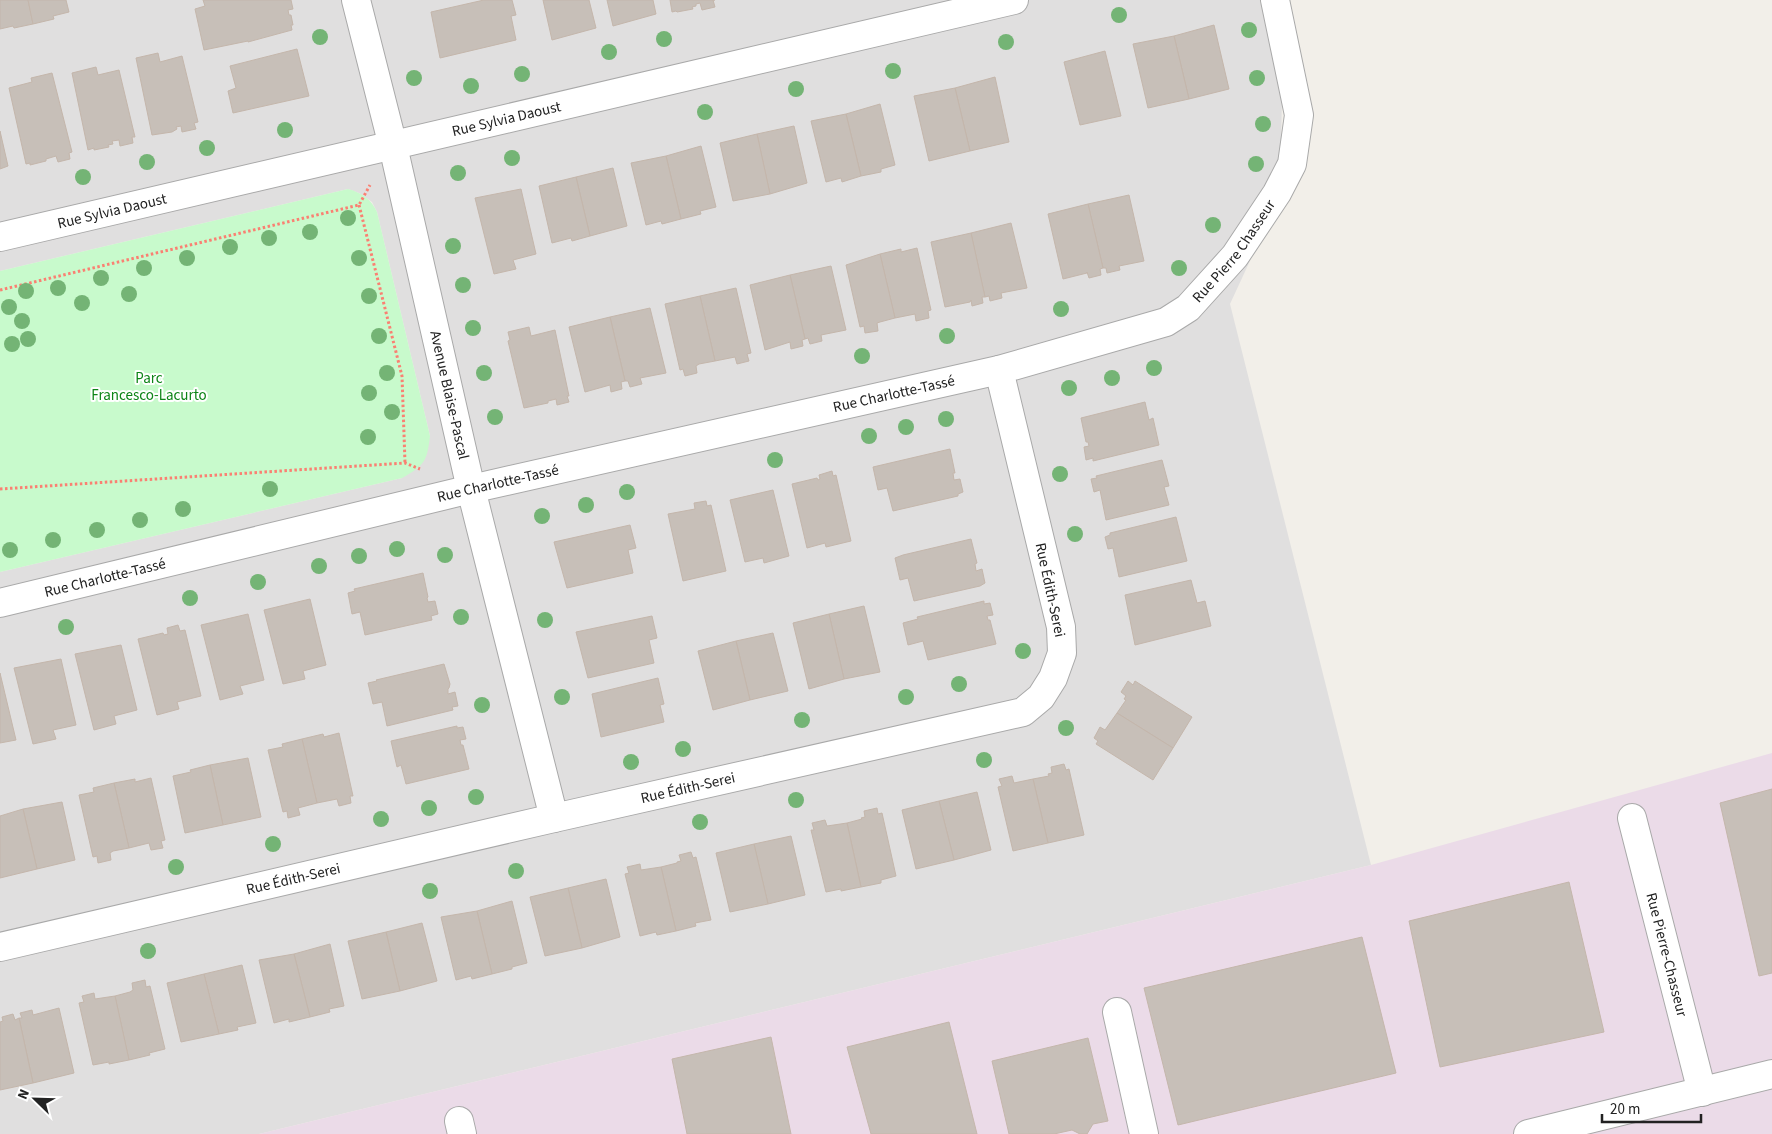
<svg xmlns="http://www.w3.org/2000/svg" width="1772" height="1134" font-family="'Source Sans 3',sans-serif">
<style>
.residential{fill:#e0dfdf}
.industrial{fill:#ebdbe8}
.park{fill:#c8facc}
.building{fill:#c7bfb8;stroke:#c4b6ab}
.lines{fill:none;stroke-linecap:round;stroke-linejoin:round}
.minor-casing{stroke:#a9a9a9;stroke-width:30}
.path{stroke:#fa8072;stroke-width:3;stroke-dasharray:2.5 2.5;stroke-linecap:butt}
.minor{stroke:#fff;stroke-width:28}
.tree{fill:#74b475}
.labels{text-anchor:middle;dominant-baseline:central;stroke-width:4;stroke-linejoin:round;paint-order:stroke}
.street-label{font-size:15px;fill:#222;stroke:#fff}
.park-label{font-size:15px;fill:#0c8416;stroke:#fff}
</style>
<rect width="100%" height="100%" fill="#f2efe9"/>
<!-- residential -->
<polygon class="residential" points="0,0 1260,0 1282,96 1280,196 1230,304 1371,865 259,1134 0,1134 0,572 402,478 430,436 377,212 372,202 359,193 348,189 0,271"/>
<!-- industrial -->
<polygon class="industrial" points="1772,753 1772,1134 259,1134 1371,865"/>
<!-- park -->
<path class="park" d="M348,189C362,193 371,199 377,212L430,436C427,461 425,465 402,478L0,572V271Z"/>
<!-- building -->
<g class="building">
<polygon points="0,0 28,0 33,24 14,28 13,26 0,29"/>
<polygon points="66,0 69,12 53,16 54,19 33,24 28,0"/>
<polygon points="203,0 291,0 293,9 288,10 289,15 291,15 293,25 291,25 292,30 248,42 248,41 204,50 195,9 205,6"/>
<polygon points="484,0 512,0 516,15 511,16 516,40 440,58 431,12"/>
<polygon points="543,0 589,0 596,28 552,40"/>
<polygon points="607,0 653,0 656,14 613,26"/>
<polygon points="670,0 715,0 713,0 715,7 702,10 700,3 696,4 696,6 692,7 693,9 677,12 676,11 672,12"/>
<polygon points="1214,25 1229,89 1189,99 1174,36"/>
<polygon points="1174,36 1189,99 1148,108 1133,44"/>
<polygon points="297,49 309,96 233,113 228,91 236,88 230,66"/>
<polygon points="1105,51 1121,116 1080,125 1064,62"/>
<polygon points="158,53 160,62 182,56 198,122 194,123 196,129 182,132 181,126 176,127 177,129 172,132 152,135 136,58"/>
<polygon points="96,67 98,75 119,70 135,137 132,137 133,143 120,146 119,140 112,141 113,144 108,145 109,147 94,150 94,148 88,150 72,73"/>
<polygon points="52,73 72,152 69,153 70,159 58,162 56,156 46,159 46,161 30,165 30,163 26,164 9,88 32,82 31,78"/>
<polygon points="995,77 1009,142 970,151 955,88"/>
<polygon points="955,88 970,151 929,161 914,96"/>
<polygon points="880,104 895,165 881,169 881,172 861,176 846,114"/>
<polygon points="846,114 861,176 842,182 841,178 826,182 811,121"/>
<polygon points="794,126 807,183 770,194 757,134"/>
<polygon points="0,131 8,166 0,169"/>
<polygon points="757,134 770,194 733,201 720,143"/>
<polygon points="701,146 716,207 700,211 701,214 681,219 666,156"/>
<polygon points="666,156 681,219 662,224 661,221 646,225 631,163"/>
<polygon points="613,168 627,226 590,236 576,177"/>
<polygon points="576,177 590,236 572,241 571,238 552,243 539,186"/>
<polygon points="521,189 536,254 513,260 516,269 494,274 475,198"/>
<polygon points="1129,195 1144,261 1119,266 1120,270 1107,273 1106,268 1103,268 1088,204"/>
<polygon points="1088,204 1103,268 1100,269 1101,275 1089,278 1087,272 1087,273 1063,279 1048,214"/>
<polygon points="1011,223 1027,288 1001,293 1002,298 990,301 989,296 985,297 971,233"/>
<polygon points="971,233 985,297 982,297 983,303 972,306 971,300 970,302 945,307 931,242"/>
<polygon points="917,248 931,310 928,311 929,318 916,321 915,314 895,318 880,254 901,249 901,252"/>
<polygon points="880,254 895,318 880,322 877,323 878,331 865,333 864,326 860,327 846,265"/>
<polygon points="831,266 846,330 821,335 822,341 810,344 808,338 805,339 790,275"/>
<polygon points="790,275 805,339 802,340 803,346 791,349 790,342 765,350 750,285"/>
<polygon points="736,288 751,353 747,354 749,361 737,364 735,357 715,361 700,296"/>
<polygon points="700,296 715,361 699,364 696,366 697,373 685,376 683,369 680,370 665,304"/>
<polygon points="650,308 666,373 640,378 642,384 630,387 628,381 625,381 610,317"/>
<polygon points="610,317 625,381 621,382 622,389 611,392 610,385 585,392 569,327"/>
<polygon points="529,327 531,336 555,330 569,396 567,396 569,402 557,405 556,399 548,401 548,403 524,408 508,341 510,340 508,332"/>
<polygon points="1145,402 1149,420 1153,418 1159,445 1093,461 1093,458 1086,460 1084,447 1089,446 1088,442 1086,442 1081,418"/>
<polygon points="950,449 955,473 953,473 954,480 960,479 963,492 958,494 958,496 893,511 887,488 878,490 873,467"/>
<polygon points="1162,460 1169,486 1164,487 1169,505 1106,520 1100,490 1094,492 1091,479 1097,478 1096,476"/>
<polygon points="832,471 833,476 836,475 851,541 826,547 825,543 807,548 792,484 817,478 818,480 820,479 819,475"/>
<polygon points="773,490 789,556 764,563 763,558 745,562 730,500"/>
<polygon points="706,501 707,506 711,505 726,571 683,581 668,514 695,509 694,503"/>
<polygon points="1176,517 1187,561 1119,577 1113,548 1108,549 1105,537 1110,535 1110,533"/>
<polygon points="630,525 636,548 628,550 633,573 567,588 554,542"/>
<polygon points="971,539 977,563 975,564 976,571 982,569 985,583 980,586 914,601 908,578 900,580 895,558 903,555"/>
<polygon points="423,573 428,597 427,598 428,602 435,601 438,614 431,616 432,620 365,635 360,612 352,614 348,593 355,591 354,589"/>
<polygon points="1191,580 1197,603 1205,601 1211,626 1135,645 1125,595"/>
<polygon points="310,599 326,665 303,671 305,679 283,684 264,610"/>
<polygon points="984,601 984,604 990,603 993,615 987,616 988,620 990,620 996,644 928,660 923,641 908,645 903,623 918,619 917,617"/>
<polygon points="864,606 880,672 844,679 829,614"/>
<polygon points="248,614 264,680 240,686 243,694 220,700 201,625"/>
<polygon points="829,614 844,679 809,689 793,623"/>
<polygon points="652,616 657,638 649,640 654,663 588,678 576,632"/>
<polygon points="178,625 180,631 185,630 201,696 177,702 179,709 157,715 138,639 163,633 164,635 168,634 167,628"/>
<polygon points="773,633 788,691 750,700 736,641"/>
<polygon points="736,641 750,700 713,710 698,651"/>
<polygon points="121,645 137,710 114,716 116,724 94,730 75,654"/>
<polygon points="61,659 76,725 53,730 56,739 33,744 14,668"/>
<polygon points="444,664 450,684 449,688 448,689 448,694 455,692 458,706 452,707 453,710 387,726 382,702 373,704 368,683 377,681 376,680"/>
<polygon points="0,673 16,740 0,743"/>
<polygon points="658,678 664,704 660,705 664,722 601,737 592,694"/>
<polygon points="1128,681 1133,685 1135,681 1192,717 1173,748 1117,713 1126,700 1124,699 1126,696 1121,692"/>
<polygon points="1117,713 1173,748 1153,780 1096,744 1098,741 1094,738 1100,727 1105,730"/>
<polygon points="457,726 457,728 463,727 466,739 460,740 461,745 463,745 469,769 406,784 401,765 397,767 391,741"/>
<polygon points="339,733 353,796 350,796 351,803 339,806 337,799 317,803 302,739 323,734 324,737"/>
<polygon points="302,739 317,803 298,808 300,815 288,818 287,811 283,812 268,750 283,747 282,744"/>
<polygon points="248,758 261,817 223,825 210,765"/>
<polygon points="1064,764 1066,770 1069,769 1084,835 1048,843 1033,779 1049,776 1048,774 1052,773 1051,767"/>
<polygon points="210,765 223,825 185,833 173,776 191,772 190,770"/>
<polygon points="1012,776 1014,783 1033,779 1048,843 1013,851 998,787 1002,786 999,779"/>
<polygon points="151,778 165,840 161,841 163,848 151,850 149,843 129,848 114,783 135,779 135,782"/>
<polygon points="114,783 129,848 113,851 110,853 111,860 98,863 97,856 93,857 79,795 94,792 93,788"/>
<polygon points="1772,789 1772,973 1759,976 1720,803"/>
<polygon points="977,792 991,850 954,860 939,801"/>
<polygon points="939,801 954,860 916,869 902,810"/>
<polygon points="62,802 75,860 37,869 23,809"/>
<polygon points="877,808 878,814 882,813 896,876 881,880 881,883 861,887 847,823 862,819 861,818 865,817 864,811"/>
<polygon points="23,809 37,869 0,878 0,816"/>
<polygon points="825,820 827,826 847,823 861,887 841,891 841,889 826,892 811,830 814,830 812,823"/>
<polygon points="791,836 805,895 768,904 754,844"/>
<polygon points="754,844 768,904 730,912 716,853"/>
<polygon points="691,852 693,858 696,857 711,920 695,923 696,926 676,931 661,867 677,863 677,862 681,861 679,855"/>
<polygon points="640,864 641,870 661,867 676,931 657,935 656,932 640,936 625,874 629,873 627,867"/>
<polygon points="606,879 620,937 582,948 568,888"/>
<polygon points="1569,882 1604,1032 1440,1067 1409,921"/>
<polygon points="568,888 582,948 545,956 530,897"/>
<polygon points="512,901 527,963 512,967 512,969 492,974 477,911"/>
<polygon points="477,911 492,974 472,979 471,976 456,980 441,917"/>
<polygon points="422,923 437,981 400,991 386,932"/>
<polygon points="386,932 400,991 362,999 348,941"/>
<polygon points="1362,937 1396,1073 1178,1125 1144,988"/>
<polygon points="330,944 344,1006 329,1009 330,1012 310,1017 294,954"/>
<polygon points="294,954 310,1017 289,1022 289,1019 274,1023 259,960"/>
<polygon points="242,965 256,1023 237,1027 238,1030 219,1034 204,974"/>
<polygon points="204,974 219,1034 181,1042 167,983"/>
<polygon points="145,980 146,987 150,986 165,1049 149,1053 150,1055 129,1060 115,996 130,992 133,990 132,983"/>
<polygon points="94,993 95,999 115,996 129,1060 109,1064 109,1062 93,1065 79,1003 84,1002 82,996"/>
<polygon points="59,1008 74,1073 33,1083 19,1018 22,1018 20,1013 32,1010 33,1015"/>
<polygon points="13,1014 15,1020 19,1018 33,1083 0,1090 0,1022 3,1021 2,1017"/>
<polygon points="949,1022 977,1134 871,1134 847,1047"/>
<polygon points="771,1037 791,1134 687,1134 672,1059"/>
<polygon points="1088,1038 1108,1121 1093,1124 1087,1134 1080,1134 1072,1130 1054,1134 1009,1134 992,1061"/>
</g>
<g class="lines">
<!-- minor casing -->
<g class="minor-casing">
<g id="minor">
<path id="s1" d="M356,0L393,146L471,489L554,818"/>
<path id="s2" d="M0,237L1014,0"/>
<path id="s3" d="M0,603L471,489L999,370L1166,322L1188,308L1235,256L1277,193L1292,164L1299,115L1275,0"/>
<path id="s4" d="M1632,818L1702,1092"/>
<path id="s5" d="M0,947L554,818L1023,712L1041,697L1053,678L1062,653L1061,627L999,370"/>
<polyline points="1117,1012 1144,1134"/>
<polyline points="459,1121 462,1134"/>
<polyline points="1528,1134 1772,1074"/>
</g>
</g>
<!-- path -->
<g class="path">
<polyline points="359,205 402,376 405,463"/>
<polyline points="0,290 359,205 370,185"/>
<polyline points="0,489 405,463 420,469"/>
</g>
<!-- minor -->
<use href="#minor" class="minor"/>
</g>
<!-- trees -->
<g class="tree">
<circle cx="1119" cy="15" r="8"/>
<circle cx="1249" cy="30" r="8"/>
<circle cx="320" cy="37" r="8"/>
<circle cx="664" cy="39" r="8"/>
<circle cx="1006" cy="42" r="8"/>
<circle cx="609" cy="52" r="8"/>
<circle cx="893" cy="71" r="8"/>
<circle cx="522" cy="74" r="8"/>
<circle cx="414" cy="78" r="8"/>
<circle cx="1257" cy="78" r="8"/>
<circle cx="471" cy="86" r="8"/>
<circle cx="796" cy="89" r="8"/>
<circle cx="705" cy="112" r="8"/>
<circle cx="1263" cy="124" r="8"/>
<circle cx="285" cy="130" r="8"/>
<circle cx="207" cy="148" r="8"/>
<circle cx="512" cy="158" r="8"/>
<circle cx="147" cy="162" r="8"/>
<circle cx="1256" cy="164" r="8"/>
<circle cx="458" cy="173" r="8"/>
<circle cx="83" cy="177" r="8"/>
<circle cx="348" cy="218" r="8"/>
<circle cx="1213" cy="225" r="8"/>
<circle cx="310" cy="232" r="8"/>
<circle cx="269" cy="238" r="8"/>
<circle cx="453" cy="246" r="8"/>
<circle cx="230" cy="247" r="8"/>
<circle cx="187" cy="258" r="8"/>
<circle cx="359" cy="258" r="8"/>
<circle cx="144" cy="268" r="8"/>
<circle cx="1179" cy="268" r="8"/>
<circle cx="101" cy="278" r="8"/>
<circle cx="463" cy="285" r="8"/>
<circle cx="58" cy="288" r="8"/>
<circle cx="26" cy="291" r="8"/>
<circle cx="129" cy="294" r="8"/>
<circle cx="369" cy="296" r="8"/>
<circle cx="82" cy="303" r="8"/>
<circle cx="9" cy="307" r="8"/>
<circle cx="1061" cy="309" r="8"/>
<circle cx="22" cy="321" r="8"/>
<circle cx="473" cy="328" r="8"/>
<circle cx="379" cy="336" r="8"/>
<circle cx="947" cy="336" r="8"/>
<circle cx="28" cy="339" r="8"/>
<circle cx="12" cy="344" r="8"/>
<circle cx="862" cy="356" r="8"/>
<circle cx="1154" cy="368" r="8"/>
<circle cx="387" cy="373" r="8"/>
<circle cx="484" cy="373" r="8"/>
<circle cx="1112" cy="378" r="8"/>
<circle cx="1069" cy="388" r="8"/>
<circle cx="369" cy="393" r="8"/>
<circle cx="392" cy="412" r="8"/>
<circle cx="495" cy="417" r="8"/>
<circle cx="946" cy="419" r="8"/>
<circle cx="906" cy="427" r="8"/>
<circle cx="869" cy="436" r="8"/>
<circle cx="368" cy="437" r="8"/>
<circle cx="775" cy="460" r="8"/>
<circle cx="1060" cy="474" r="8"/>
<circle cx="270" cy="489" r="8"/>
<circle cx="627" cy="492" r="8"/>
<circle cx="586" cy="505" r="8"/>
<circle cx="183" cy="509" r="8"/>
<circle cx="542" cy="516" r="8"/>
<circle cx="140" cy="520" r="8"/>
<circle cx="97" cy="530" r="8"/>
<circle cx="1075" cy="534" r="8"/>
<circle cx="53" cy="540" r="8"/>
<circle cx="397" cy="549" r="8"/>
<circle cx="10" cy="550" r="8"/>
<circle cx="445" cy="555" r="8"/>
<circle cx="359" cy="556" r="8"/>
<circle cx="319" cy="566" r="8"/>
<circle cx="258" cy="582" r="8"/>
<circle cx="190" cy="598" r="8"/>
<circle cx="461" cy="617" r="8"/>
<circle cx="545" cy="620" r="8"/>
<circle cx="66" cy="627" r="8"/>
<circle cx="1023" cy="651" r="8"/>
<circle cx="959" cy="684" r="8"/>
<circle cx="562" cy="697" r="8"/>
<circle cx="906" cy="697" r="8"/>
<circle cx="482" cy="705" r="8"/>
<circle cx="802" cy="720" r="8"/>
<circle cx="1066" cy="728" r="8"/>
<circle cx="683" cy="749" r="8"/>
<circle cx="984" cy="760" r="8"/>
<circle cx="631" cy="762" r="8"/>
<circle cx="476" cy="797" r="8"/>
<circle cx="796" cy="800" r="8"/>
<circle cx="429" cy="808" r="8"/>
<circle cx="381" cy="819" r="8"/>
<circle cx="700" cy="822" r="8"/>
<circle cx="273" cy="844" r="8"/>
<circle cx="176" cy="867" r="8"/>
<circle cx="516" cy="871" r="8"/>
<circle cx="430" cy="891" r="8"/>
<circle cx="148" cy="951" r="8"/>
</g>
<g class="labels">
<!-- street labels -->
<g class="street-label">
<text stroke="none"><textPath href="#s2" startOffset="520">Rue Sylvia Daoust</textPath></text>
<text stroke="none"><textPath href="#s2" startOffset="115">Rue Sylvia Daoust</textPath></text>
<text stroke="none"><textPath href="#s3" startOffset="1299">Rue Pierre Chasseur</textPath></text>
<text stroke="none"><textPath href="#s3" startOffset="918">Rue Charlotte-Tassé</textPath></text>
<text stroke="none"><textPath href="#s1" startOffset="406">Avenue Blaise-Pascal</textPath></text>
<text stroke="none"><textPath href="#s3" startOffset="512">Rue Charlotte-Tassé</textPath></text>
<text stroke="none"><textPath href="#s3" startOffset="108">Rue Charlotte-Tassé</textPath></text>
<text transform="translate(1050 590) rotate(78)">Rue Édith-Serei</text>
<text stroke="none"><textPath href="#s5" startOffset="706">Rue Édith-Serei</textPath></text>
<text stroke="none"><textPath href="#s5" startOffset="301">Rue Édith-Serei</textPath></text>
<text stroke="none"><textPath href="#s4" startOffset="141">Rue Pierre-Chasseur</textPath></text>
</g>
<!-- park labels -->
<g class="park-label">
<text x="149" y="378">Parc<tspan x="149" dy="17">Francesco-Lacurto</tspan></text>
</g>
</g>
<!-- north arrow -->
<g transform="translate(35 1099) rotate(293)" stroke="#ffffff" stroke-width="4" paint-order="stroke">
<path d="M0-4L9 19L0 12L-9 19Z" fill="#222222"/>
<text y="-8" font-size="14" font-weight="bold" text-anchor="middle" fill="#222222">N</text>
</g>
<!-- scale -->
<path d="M1602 1114v8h99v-8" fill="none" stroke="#222222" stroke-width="2.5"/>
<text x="1610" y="1114" font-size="15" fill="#222222" stroke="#ffffff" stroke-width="4" paint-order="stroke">20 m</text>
</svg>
